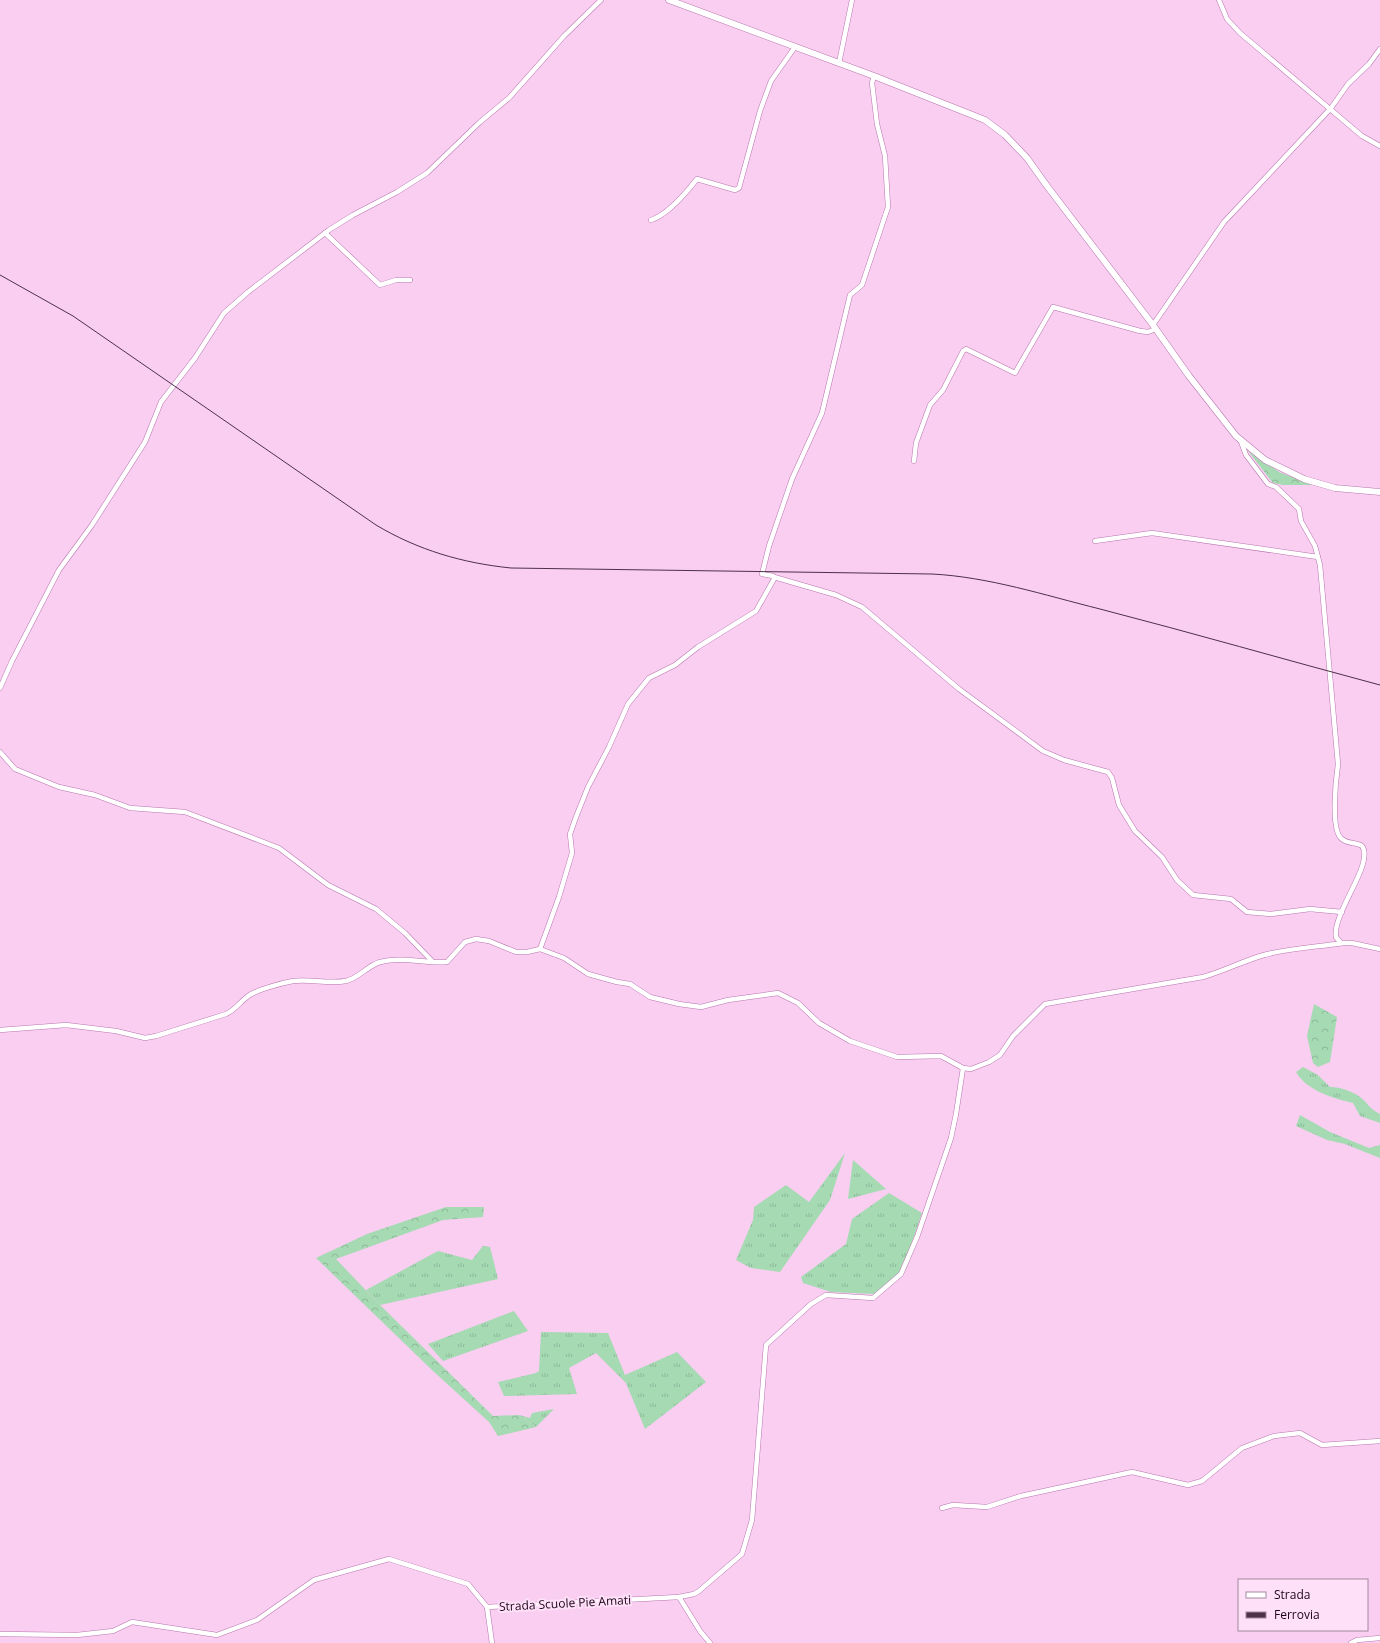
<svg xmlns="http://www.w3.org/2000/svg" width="1380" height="1643" font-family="'Open Sans',sans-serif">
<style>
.grass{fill:url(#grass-tufts)}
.forest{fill:url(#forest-crowns)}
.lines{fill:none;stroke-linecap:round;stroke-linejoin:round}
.minor-casing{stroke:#b876ad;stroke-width:5.5}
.major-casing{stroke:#b876ad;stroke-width:7}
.minor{stroke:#fff;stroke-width:4.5}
.major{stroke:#fff;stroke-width:6}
.rail{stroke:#4d3149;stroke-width:1}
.labels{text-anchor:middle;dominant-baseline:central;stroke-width:4;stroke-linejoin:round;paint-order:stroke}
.street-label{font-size:12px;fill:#1b0418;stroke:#fee1f8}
</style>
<defs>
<pattern id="grass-tufts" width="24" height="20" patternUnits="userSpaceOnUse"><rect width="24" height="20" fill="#a5dab3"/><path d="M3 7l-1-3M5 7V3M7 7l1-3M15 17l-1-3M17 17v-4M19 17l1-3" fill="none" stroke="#8db999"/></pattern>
<pattern id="forest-crowns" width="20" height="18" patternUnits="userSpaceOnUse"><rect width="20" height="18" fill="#a5dab3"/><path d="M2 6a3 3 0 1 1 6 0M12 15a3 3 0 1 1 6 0" fill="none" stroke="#8db999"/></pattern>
</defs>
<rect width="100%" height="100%" fill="#f9cef1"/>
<!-- grass -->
<g class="grass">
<path d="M1303,1067L1318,1075L1330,1087C1340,1087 1352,1091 1360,1097C1369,1104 1368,1108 1380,1114V1123L1360,1116L1353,1103C1333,1098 1307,1091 1296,1072Z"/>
<polygon points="1300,1115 1330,1132 1369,1148 1380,1145 1380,1158 1345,1144 1327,1140 1296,1126"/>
<polygon points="845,1153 830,1200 780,1272 751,1268 736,1260 753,1220 754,1207 786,1185 809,1202"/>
<polygon points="853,1160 886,1189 848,1199"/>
<polygon points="889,1193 922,1213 902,1272 874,1294 831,1292 803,1283 801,1277 846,1244 852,1219"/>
<polygon points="483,1246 490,1247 498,1279 380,1305 366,1290 438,1251 472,1260"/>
<polygon points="514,1311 528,1331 443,1361 428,1344"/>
<polygon points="541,1332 608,1333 625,1375 677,1352 706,1382 645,1429 626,1383 596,1353 569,1368 577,1394 504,1396 498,1382 536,1373 539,1371"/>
<polygon points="554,1409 536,1427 519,1415 530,1418 532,1413"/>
</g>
<!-- forest -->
<g class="forest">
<polygon points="1248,451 1281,473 1315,485 1283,485 1273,483"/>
<polygon points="1314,1004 1337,1017 1330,1062 1318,1067 1313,1063 1307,1036"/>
<polygon points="446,1207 484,1207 483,1217 443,1220 336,1259 380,1305 493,1416 519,1415 536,1427 498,1436 489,1422 433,1371 316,1258 367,1234"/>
</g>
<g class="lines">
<!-- minor casing -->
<g class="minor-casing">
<g id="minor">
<polyline points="1219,0 1227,19 1240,33 1362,136 1380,146"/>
<polyline points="839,63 852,0"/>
<path d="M651,220C667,215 686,193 697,179L735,190L739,188L760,111L771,81L795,47"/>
<polyline points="325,233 380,285 396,280 410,280"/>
<polyline points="1153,325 1224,222 1331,108 1348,84 1369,64 1380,49"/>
<path d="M1240,439L1246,455L1268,484L1276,487L1299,509L1301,521L1315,546L1320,565L1338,764C1336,778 1330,831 1342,839C1347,844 1356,842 1362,846C1375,863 1332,913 1336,937L1341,943"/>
<polyline points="914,461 916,443 930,405 943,390 963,351 966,349 1015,373 1053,307 1140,331 1148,332 1156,329"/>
<polyline points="1095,541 1152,533 1318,557"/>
<polyline points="774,577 836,595 862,607 959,689 1043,751 1064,760 1108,772 1112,778 1119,805 1135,831 1162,857 1177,880 1193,895 1231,899 1247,912 1271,914 1310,909 1342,912"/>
<polyline points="0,688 12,661 59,570 92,525 145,442 161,402 195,358 224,313 248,292 329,230 353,215 397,192 427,173 480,122 509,98 564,36 601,0"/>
<polyline points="0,752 15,769 59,787 95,795 130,808 185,812 279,848 328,885 376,909 405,933 432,961"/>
<polyline points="540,949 559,897 572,853 570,834 576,817 588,787 609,747 628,704 649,678 675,665 698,647 756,611 774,579 773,576 762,574 769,546 792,479 822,413 850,295 862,285 888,207 885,156 877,124 872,83 874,76"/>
<path d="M0,1030L66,1025L116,1031L145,1038L156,1036L226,1014C235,1010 239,1003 247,997C255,990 282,983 293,981C311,979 328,984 346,981C359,978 367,966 380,962C405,956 424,964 447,962L465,942L476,939L489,941L516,952H527L540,949L564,958L588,974L617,982L630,984L650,997L679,1004L701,1007L728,1000L778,993L798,1003L819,1023L850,1041L897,1057L941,1056L963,1068L971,1069L989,1062L1000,1055L1013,1036L1045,1004L1203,977C1224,971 1243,961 1264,955C1290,948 1317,947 1343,943H1352L1380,949"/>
<polyline points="942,1508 953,1505 987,1507 1021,1496 1132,1472 1188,1485 1202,1481 1242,1448 1274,1436 1300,1433 1322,1445 1380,1441"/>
<polyline points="679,1597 694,1594 699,1591 742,1554 752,1520 766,1345 811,1304 826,1295 873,1298 901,1274 917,1237 951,1138 956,1114 963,1068"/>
<polyline points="487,1607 492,1643"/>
<polyline points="0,1634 77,1635 113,1631 132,1622 217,1635 257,1620 314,1580 389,1559 468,1584 487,1607 679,1597 700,1631 710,1643"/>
<polyline points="1351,1643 1357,1640 1380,1638"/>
</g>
</g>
<!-- major casing -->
<g class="major-casing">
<polyline id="major" points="669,0 874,76 985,120 1005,135 1027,158 1047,186 1153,325 1189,376 1236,436 1265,460 1304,479 1335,488 1380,492"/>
</g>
<!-- minor -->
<use href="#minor" class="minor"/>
<!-- major -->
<use href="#major" class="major"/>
<!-- rail -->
<path class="rail" d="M0,275L73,316L376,525C418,550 462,563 511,568L932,574C989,577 1044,595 1100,609C1193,633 1286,660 1380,685"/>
</g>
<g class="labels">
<!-- street labels -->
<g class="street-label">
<text transform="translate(565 1603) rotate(-3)">Strada Scuole Pie Amati</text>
</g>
</g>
<!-- legend -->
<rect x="1238" y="1579" width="130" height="52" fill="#fee1f8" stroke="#a3899e"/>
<rect x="1246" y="1592" width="20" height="6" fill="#ffffff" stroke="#a3899e"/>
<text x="1274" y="1599" font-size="12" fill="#1b0418">Strada</text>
<rect x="1246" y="1612" width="20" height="6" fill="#4d3149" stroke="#a3899e"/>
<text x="1274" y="1619" font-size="12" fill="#1b0418">Ferrovia</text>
</svg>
